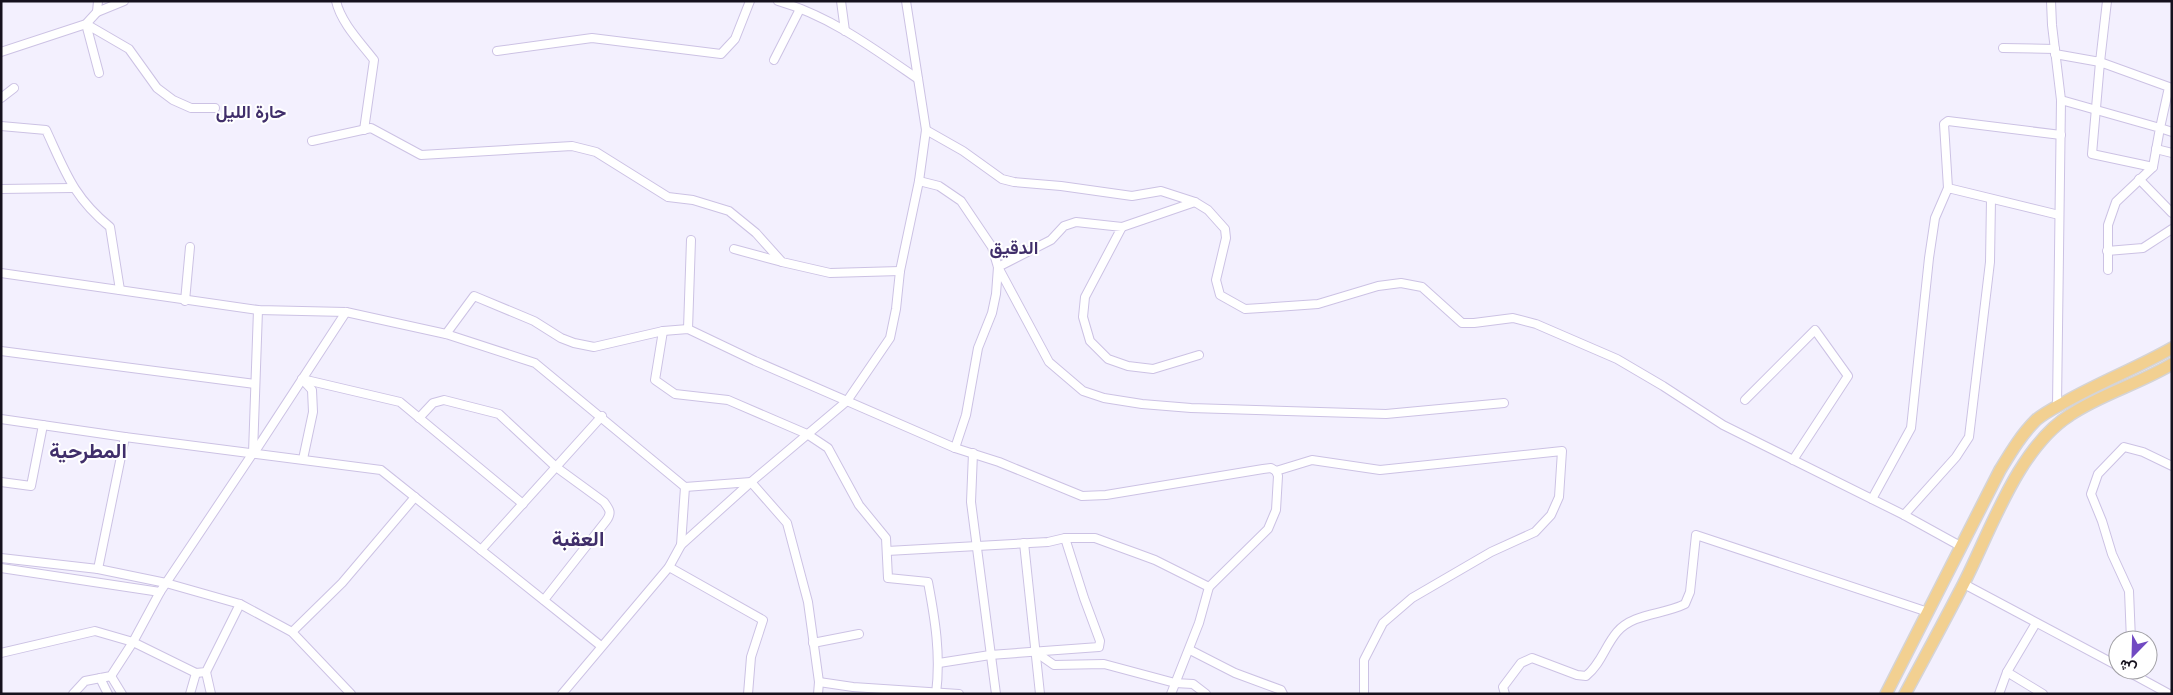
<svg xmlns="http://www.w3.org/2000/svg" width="2173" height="695" font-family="'DM Sans',Vazirmatn,sans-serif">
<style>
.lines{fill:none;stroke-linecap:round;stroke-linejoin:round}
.street-casing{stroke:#ccc2e4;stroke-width:10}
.primary-casing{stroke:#d5d4d6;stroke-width:14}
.street{stroke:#fff;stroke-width:8}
.primary{stroke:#f2d091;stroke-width:11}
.labels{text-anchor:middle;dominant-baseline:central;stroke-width:4;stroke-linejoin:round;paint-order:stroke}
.neighbourhood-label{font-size:18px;font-weight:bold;fill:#402e6a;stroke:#fff}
.district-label{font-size:21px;font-weight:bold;fill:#402e6a;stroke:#fff}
</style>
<rect width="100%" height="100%" fill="#f3f0fe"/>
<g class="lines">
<!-- street casing -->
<g class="street-casing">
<g id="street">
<path d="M336,1C341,23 361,43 374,60L364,130"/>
<path d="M778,1C830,16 873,48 918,79"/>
<polyline points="841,1 845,31"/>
<polyline points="2051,1 2052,25 2061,100 2057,406"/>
<polyline points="97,12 124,1"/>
<polyline points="2003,48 2055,49"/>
<polyline points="497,51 592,38 721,54 735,39 750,1"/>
<polyline points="1,52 86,24 97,12 98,1"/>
<polyline points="2055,54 2100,62 2107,1"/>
<polyline points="774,60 800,9"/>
<polyline points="99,73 86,24 129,49 157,88 173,100 191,108 215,108"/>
<polyline points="1,98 14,88"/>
<polyline points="2061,100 2160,128 2153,167 2116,202 2108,225 2108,270"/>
<path d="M1,126L46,130C65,171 73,197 110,227L120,290"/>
<polyline points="926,130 963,151 1002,179 1014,182 1061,186 1132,196 1161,191 1195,202 1208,210 1225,229 1226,238 1216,280 1220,295 1245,309 1261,308 1318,304 1378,286 1401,283 1422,287 1462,323 1474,323 1513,318 1536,324 1617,359 1663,386 1723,425 1904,515 1962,547"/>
<polyline points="312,141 371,128 421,155 572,146 596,152 668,197 693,200 729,211 756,233 782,262 830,273 900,271"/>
<polyline points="2156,149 2172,153"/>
<polyline points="2153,167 2092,154 2100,62 2169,87 2160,128 2172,132"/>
<polyline points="2139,179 2172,213"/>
<polyline points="919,181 939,186 961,201 992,247 998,267 996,294 992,313 978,348 966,415 955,448"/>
<polyline points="1948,188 1944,124 1948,121 2061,135"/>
<polyline points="1,189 72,188"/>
<polyline points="1122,227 1195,202"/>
<polyline points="734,249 782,262"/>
<polyline points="2107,251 2143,248 2172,229"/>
<polyline points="1,273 258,310 346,312 446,334 535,363 685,487"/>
<polyline points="185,301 190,247"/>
<polyline points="688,329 691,240"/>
<path d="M663,331L655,380L675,394L728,400L807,434L828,448L859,505L886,538L888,578L928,582C935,619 941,655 936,694"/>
<polyline points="446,334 474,296 534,321 561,338 574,343 594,347 663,331 688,329 755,361 955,448 999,462 1082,496 1106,495 1263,469 1271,468 1276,471 1312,460 1380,470 1562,451 1559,497 1551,515 1535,532 1491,552 1412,598 1383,623 1364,660 1364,694"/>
<polyline points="1,351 255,384"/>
<polyline points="1199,355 1153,369 1128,366 1108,359 1090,341 1083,317 1085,297 1122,227 1076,222 1064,226 1051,240 998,267 1049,362 1083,391 1104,398 1142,404 1191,408 1386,414 1504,403"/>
<polyline points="302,379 400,402 523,504"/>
<polyline points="302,379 312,390 313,412 303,459"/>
<polyline points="1745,400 1815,330 1848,376 1793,460"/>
<path d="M419,418L433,403L444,400L499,414L556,467L604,502C610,510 612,513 606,521L544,600"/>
<polyline points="1,419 125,437 381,470 601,646"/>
<polyline points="254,453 346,312"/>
<polyline points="973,453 971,502 996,694"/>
<polyline points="1,482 31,486 43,425"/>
<polyline points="1872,499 1911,428 1929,258 1935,218 1948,188 2059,215"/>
<polyline points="1904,515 1956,457 1969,437 1990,262 1991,199"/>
<polyline points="1024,543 1040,694"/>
<polyline points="681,545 685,487 751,482 787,523 808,602 819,682 818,694"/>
<polyline points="481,550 602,416"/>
<polyline points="887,551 1048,542 1065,538 1095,538 1155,560 1209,587"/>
<polyline points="1,558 98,569 166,583 240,604 292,632 351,694"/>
<polyline points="669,567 763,620 751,657 748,694"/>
<polyline points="1,568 160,592"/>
<polyline points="98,569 125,437"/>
<polyline points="1964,584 2118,666"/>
<polyline points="2036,623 2007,672 2043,694"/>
<polyline points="292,632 342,583 415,497"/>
<polyline points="2131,640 2129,591 2112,554 2102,521 2091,494 2098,474 2124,447 2143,452 2172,466"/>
<polyline points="813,643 859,634"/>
<polyline points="1190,650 1235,673 1281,690 1283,694"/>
<polyline points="1034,651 1054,665 1104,664 1175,683 1193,684 1206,694"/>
<polyline points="1,653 95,631 133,642 196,673 206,672 240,604"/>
<polyline points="939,663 990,655 1099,647 1100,641 1084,598 1065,538"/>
<polyline points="2125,670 2169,694"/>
<polyline points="206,672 211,694"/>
<polyline points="111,676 122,694"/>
<polyline points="100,678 108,694"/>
<polyline points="819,682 853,687 959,694"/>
<polyline points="73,694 85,681 111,676 133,642 160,592 253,453 258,310"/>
<polyline points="190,694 196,673"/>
<polyline points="562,694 669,567 681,545 751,482 847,401 890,338 896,309 900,271 919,181 926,130 906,1"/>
<polyline points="1171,694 1199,623 1209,587 1268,529 1276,510 1278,476 1276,471"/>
<path d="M1505,694L1503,687L1521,663L1532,658L1577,675L1586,676C1601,664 1605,646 1617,632C1633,613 1663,615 1685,604L1690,592L1696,535L1928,612"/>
<polyline points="1999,694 2007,672"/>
</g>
</g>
<!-- primary casing -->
<g class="primary-casing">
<g id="primary">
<path d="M1886,694L2000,470C2011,452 2021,435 2036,420C2044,413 2056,407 2065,402C2100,382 2137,368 2172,348"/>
<path d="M1905,694C1925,657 1945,620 1964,583C1991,530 2018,448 2070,415C2101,394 2139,384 2172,364"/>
</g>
</g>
<!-- street -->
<use href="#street" class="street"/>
<!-- primary -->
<use href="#primary" class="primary"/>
</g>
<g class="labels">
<!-- neighbourhood labels -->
<g class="neighbourhood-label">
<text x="251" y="112">حارة الليل</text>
<text x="1014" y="248">الدقيق</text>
</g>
<!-- district labels -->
<g class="district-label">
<text x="88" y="451">المطرحية</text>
<text x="578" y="539">العقبة</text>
</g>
</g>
<!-- border -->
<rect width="2173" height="695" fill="none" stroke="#15111d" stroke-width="5"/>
<!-- north arrow -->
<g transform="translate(2133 655) rotate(203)"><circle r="24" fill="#ffffff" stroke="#a1a0a5"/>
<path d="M0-4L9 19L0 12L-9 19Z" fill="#714ac2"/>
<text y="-8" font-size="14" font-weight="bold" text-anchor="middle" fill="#15111d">ش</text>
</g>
</svg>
